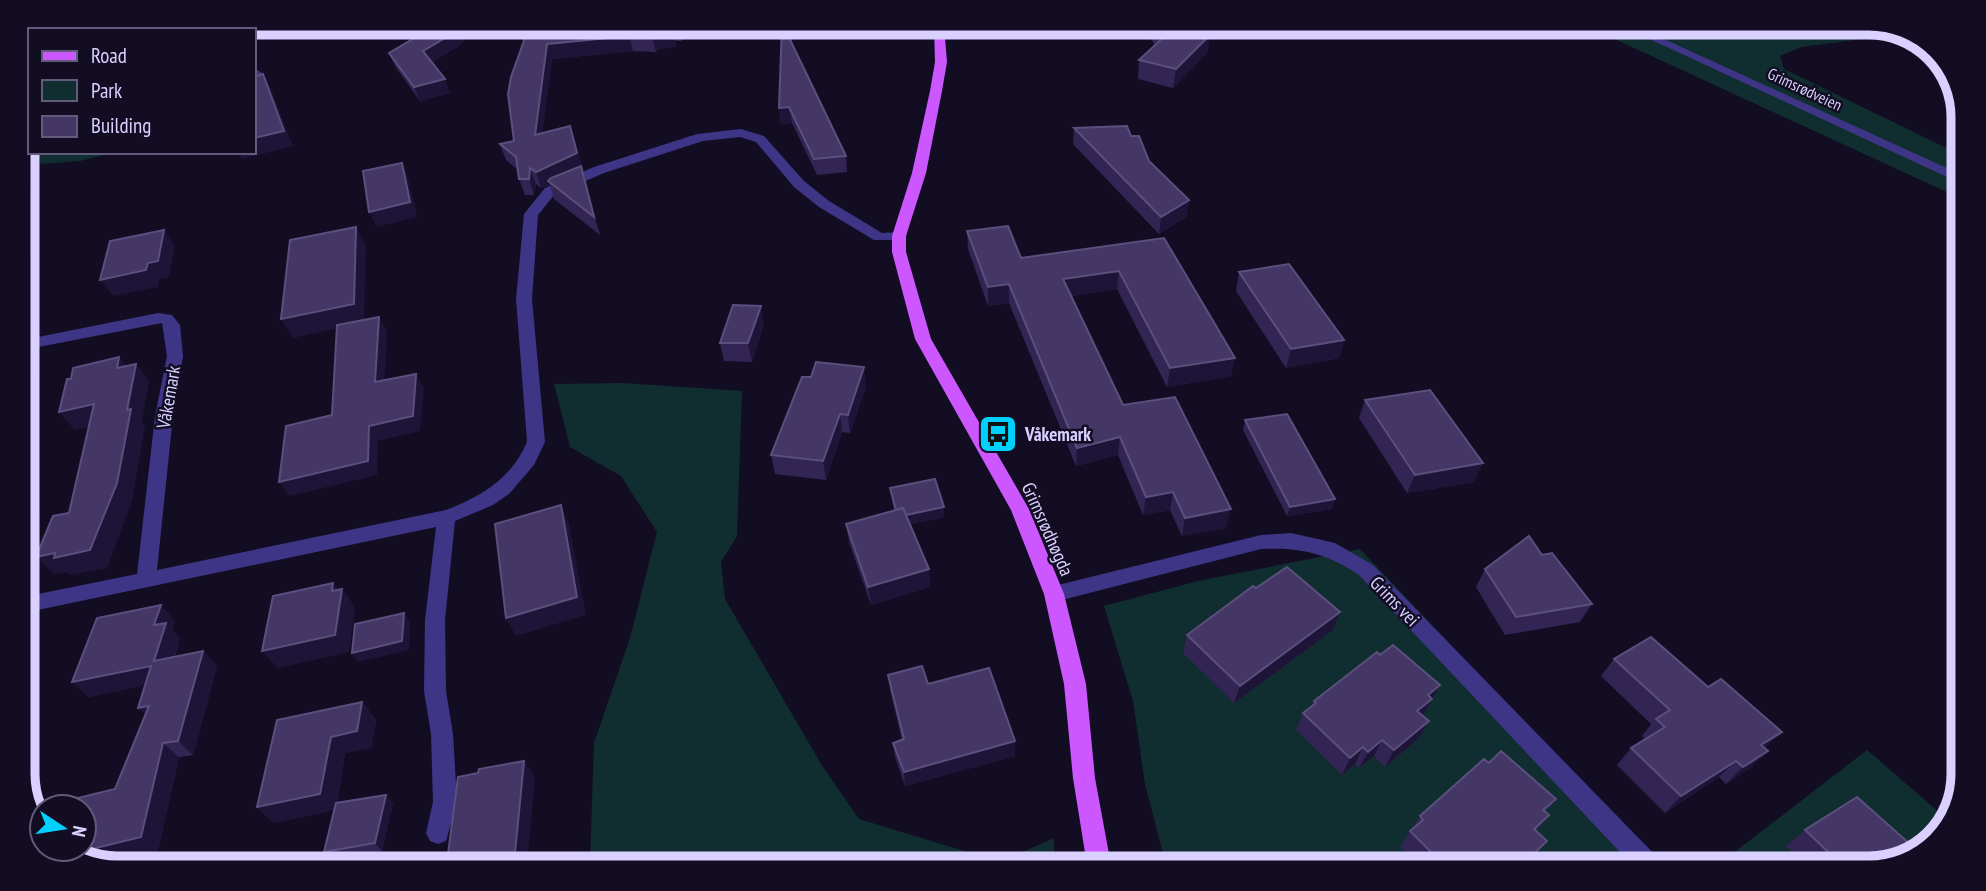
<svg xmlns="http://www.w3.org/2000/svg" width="1986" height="891" font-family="'PT Sans Narrow',sans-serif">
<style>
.green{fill:#102e2f}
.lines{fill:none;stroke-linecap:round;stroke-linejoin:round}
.minor{fill:#3e3586;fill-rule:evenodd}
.major{fill:#cc57ff;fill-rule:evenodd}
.wall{fill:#322553}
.shaded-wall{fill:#1e1438}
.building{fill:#443765;stroke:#5b4f7e;stroke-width:2}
.labels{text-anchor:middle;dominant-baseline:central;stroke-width:5;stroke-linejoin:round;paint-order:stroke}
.far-street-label{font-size:16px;fill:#d9d0ff;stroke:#130d24}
.street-label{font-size:19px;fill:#d9d0ff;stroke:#130d24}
.poi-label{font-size:19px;font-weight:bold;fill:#d9d0ff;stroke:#130d24;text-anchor:start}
.rim{fill:none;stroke:#d9d0ff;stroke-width:9}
</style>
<rect width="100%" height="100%" fill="#130d24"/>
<!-- green -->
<g class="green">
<polygon points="117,23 196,23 189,30 100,30"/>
<polygon points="1593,29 1905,30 1909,33 1801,47 1780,56 1784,69 1963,156 1962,199"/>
<polygon points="36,152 116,152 80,161 41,164"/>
<polygon points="623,383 742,391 737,536 721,562 725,599 821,764 859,819 1000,862 1054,838 1054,865 590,863 594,743 630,638 657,532 621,476 570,447 554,384"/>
<polygon points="1360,549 1661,867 1166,865 1145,784 1133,701 1104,606 1198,581"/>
<polygon points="1867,750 1948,820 1922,852 1869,868 1714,868"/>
</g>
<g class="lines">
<!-- minor -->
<g class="minor">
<polygon points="223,23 234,23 232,30 221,30"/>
<polygon points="1628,29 1642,29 1962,175 1962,184"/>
<polygon points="254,68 262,73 262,77 254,79"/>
<path d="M741,129L764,136L804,181L829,201L882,233L899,232L906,236L899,240H874L819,207L794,187L756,142L740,137L703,141L604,173L555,194L538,215L532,299L545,442L534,465L509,494L493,505L455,521L445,620L446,691L453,734L457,802L446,841L438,844L430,841L426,833L433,802L431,734L424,691L425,620L436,527L23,613V597L137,574L155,416L167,356L162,323L23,350V340L158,313L172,315L180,325L183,356L173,416L157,570L446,510C482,496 511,479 527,442L516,299L524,214L545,188L594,167L697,134Z"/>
<path d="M1291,533L1335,543L1373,565L1659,859L1662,867H1634L1359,575C1327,553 1300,547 1261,549L1054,602L1047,600L1044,594L1047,588L1054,586L1261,535Z"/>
</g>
<!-- major -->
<polygon class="major" points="934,26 944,26 947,62 942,91 926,173 906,236 906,252 931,339 1029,509 1064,594 1086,684 1095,778 1111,865 1087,865 1073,778 1064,684 1044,594 1011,510 915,339 892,252 892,236 912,173 930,91 935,62"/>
</g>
<!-- wall -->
<g class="wall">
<polygon points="530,24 690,25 682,41 675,41 676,47 658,49 656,52 633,51 552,59 542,133 575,141 600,235 554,199 550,185 541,188 536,184 534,195 525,195 519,179 518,170 506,160 500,144 514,141"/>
<polygon points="700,25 798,26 797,31 786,31 846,156 847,172 817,175 792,123 781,124 779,108 782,31 701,31"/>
<polygon points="1142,27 1203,27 1210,35 1207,53 1173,88 1138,79 1139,60 1155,45"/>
<polygon points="462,44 432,62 450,93 420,101 395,66 389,53"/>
<polygon points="1074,128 1131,136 1149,161 1189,200 1186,217 1159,234 1073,144"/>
<polygon points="967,231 1021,258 1164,238 1231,376 1167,387 1117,289 1071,296 1123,405 1226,528 1182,536 1170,510 1143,515 1118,455 1076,466 1009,303 988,306 968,249"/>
<polygon points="1239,272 1344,340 1339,358 1286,368 1236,291"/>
<polygon points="764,324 752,362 724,361 720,343"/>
<polygon points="866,386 850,433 842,432 826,480 775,474 771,455"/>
<polygon points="1365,400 1474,482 1407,493 1359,418"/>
<polygon points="1245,420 1332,509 1287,516 1243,430"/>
<polygon points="890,488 944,517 910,524 929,569 930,587 871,605 849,542 846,524 894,510"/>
<polygon points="1542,555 1592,604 1580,622 1505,635 1476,587 1485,569"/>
<polygon points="175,621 172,630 180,638 175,657 203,651 217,666 193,755 179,757 158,850 114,861 81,861 115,789 145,714 138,708 145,685 89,697 72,682"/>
<polygon points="1333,630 1234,703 1183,653 1187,635"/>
<polygon points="1380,655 1440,685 1423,716 1429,721 1419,738 1385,767 1374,756 1359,768 1355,764 1342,775 1296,730 1303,713 1311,707 1314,701"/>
<polygon points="1614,659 1765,748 1768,751 1750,768 1726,784 1719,777 1665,813 1617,765 1631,748 1645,739 1642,736 1651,724 1601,676"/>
<polygon points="888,675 928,684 1015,741 1015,756 905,786 895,757 893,743 902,740 890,690"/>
<polygon points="362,702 376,720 371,748 345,753 337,802 393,803 382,851 332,859 324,852 334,810 274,823 257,807"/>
<polygon points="1489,763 1556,799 1545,812 1549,815 1536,831 1533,857 1523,867 1419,866 1400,847 1420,816"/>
<polygon points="1805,830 1869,868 1808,868 1786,846"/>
</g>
<!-- shaded-wall -->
<g class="shaded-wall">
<polygon points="461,24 474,24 462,44 428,64 423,51"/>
<polygon points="680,25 690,25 682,41 679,26"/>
<polygon points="672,26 676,47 658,49 656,52 652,37 654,34"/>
<polygon points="1210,35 1207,53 1173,88 1176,69"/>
<polygon points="629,36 633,51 552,59 540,151 535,135 547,44"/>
<polygon points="263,74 271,89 293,146 242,159 238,152 254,152 254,138"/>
<polygon points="445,79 450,93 420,101 414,87"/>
<polygon points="789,107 792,123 781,124 779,108"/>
<polygon points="570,126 575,141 600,235 594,217 548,181 550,185 541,188 536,172"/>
<polygon points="402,163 408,177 417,217 377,227 369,212"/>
<polygon points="530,168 536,184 534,195 529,179"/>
<polygon points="1189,200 1186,217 1159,234 1161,217"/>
<polygon points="356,227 366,245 364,322 293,338 281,319"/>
<polygon points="164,230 175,247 169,277 159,279 158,287 113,296 100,280 148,263"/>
<polygon points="1119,271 1117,289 1062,297 1063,279"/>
<polygon points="1009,284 1009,303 988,306 988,287"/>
<polygon points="761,306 764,324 752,362 748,343"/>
<polygon points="379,317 387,331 384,397 375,382"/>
<polygon points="1344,340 1339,358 1286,368 1291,349"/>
<polygon points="119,357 133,375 117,368"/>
<polygon points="1235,358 1231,376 1167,387 1170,368"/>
<polygon points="136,364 149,381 142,422 145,426 132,501 107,568 71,575 67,572 54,574 36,557 55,553 127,410"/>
<polygon points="864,367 866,386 850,433 848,415"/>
<polygon points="416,374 424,389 420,431 378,441 377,475 290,496 279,482 369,426"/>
<polygon points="94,404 109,422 75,430 59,412"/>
<polygon points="840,414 842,432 826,480 823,461"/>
<polygon points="1120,437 1118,455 1076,466 1077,448"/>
<polygon points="1483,463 1474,482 1407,493 1415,475"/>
<polygon points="1173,492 1170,510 1143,515 1146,497"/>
<polygon points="1335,499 1332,509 1287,516 1290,507"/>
<polygon points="561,505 569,524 586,615 516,636 506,618"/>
<polygon points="944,507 944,517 898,526 897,517"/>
<polygon points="1231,509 1226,528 1182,536 1185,518"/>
<polygon points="929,569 930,587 871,605 868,587"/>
<polygon points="333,583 341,594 342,589 355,607 349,652 278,668 262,651 332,591"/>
<polygon points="161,605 175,621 172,630 180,638 169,676 154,661 154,625"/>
<polygon points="1340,612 1333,630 1234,703 1240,686"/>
<polygon points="404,613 410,622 409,650 358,662 352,653"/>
<polygon points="203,651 217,666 193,755 178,741"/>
<polygon points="151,666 166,681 89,697 72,682"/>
<polygon points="1440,685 1422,717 1417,711 1428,695"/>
<polygon points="362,702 376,720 371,748 345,753 335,810 274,823 257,807 331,737"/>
<polygon points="149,706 154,722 138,708"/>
<polygon points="1429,721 1419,738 1385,767 1394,750"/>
<polygon points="1782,732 1764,749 1761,745"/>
<polygon points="1382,740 1374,756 1359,768 1368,752"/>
<polygon points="1015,741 1015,756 905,786 904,772"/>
<polygon points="163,743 179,757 158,850 114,861 81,861 72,854"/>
<polygon points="1363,747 1355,764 1342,775 1350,758"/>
<polygon points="1768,751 1750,768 1726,784 1743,767"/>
<polygon points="524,761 535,777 527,863 514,863"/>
<polygon points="1736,761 1719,777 1665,813 1681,796"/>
<polygon points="386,795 393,803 382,851 375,843"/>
<polygon points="1547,841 1523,867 1520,867"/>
</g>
<!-- building -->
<g class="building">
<polygon points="418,24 461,24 457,31 423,51 445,79 414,87 389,53 411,40"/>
<polygon points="530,24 680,25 679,26 672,26 672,32 654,34 652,37 629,36 547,44 535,135 570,126 577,153 536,172 530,168 529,179 519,179 516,157 500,144 514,141 508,94 511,77"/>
<polygon points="782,25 783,25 846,156 814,159 789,107 779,108"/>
<polygon points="1158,27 1203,27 1210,35 1176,69 1139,60 1165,36"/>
<polygon points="263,74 284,131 254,138 254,77"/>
<polygon points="1127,126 1131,136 1139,136 1149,161 1189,200 1161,217 1074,128"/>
<polygon points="402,163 410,202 369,212 363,171"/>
<polygon points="581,166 594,217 548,181 551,178"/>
<polygon points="1008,226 1021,258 1164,238 1235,358 1170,368 1119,271 1063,279 1123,405 1175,397 1231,509 1185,518 1173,492 1146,497 1120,437 1077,448 1009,284 988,287 967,231"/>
<polygon points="356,227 354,304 281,319 290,240"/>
<polygon points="164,230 158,261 148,263 146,270 100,280 110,241"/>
<polygon points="1289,264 1344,340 1291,349 1239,272"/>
<polygon points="733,305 761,306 748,343 720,343"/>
<polygon points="379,317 375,382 416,374 413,416 369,426 368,461 279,482 286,426 332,415 337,325"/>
<polygon points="119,357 117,368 136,364 127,410 131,409 117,483 90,550 54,558 55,553 36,557 53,516 69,513 94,404 59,412 67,379 71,379 73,368"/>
<polygon points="816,362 864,367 848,415 840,414 823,461 771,455 802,377 811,377"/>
<polygon points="1430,390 1483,463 1415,475 1365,400"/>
<polygon points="1287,414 1335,499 1290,507 1245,420"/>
<polygon points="935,479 944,507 906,515 903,508 896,510 890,488"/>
<polygon points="561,505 577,597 506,618 495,524"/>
<polygon points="903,508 929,569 868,587 846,524"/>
<polygon points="1529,536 1542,555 1552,553 1592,604 1516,617 1485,569"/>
<polygon points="1287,567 1340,612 1240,686 1187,635 1253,586 1256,588"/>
<polygon points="333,583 332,591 342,589 335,635 262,651 273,596"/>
<polygon points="161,605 154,625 166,623 154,661 203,651 178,741 163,743 141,837 72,854 66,849 84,849 84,807 42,807 42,829 39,827 33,809 115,789 149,706 138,708 151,666 72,682 97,618"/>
<polygon points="404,613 402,641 352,653 355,624"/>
<polygon points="1651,637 1708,687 1721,679 1782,732 1761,745 1768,751 1743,767 1736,761 1681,796 1631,748 1665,727 1656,719 1670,710 1614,659"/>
<polygon points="1393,645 1440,685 1428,695 1432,699 1417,711 1429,721 1394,750 1382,740 1368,752 1363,747 1350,758 1303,713 1316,703 1314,701 1377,652 1380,655"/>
<polygon points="922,666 928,684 989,668 1015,741 904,772 893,743 904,739 888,675"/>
<polygon points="362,702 357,731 331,737 320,794 257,807 277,720"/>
<polygon points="1501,751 1556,799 1543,810 1549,815 1534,829 1547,841 1520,867 1503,867 1499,863 1494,867 1446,867 1410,831 1423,820 1420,816 1484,759 1489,763"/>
<polygon points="524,761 514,863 447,862 458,777 478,773 479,769"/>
<polygon points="386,795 375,843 324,852 336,803"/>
<polygon points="1857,797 1920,853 1869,868 1845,868 1805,830"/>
</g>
<!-- icons -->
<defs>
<g id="bus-square" transform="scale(2.0125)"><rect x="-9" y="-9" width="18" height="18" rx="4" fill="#00d0fb" stroke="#130d24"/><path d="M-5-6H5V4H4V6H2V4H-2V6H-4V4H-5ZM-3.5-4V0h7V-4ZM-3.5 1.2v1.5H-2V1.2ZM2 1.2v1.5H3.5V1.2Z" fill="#111"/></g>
</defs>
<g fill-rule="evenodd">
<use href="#bus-square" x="998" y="434"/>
</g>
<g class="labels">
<!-- far-street labels -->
<g class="far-street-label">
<text transform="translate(1805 89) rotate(25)">Grimsrødveien</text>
</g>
<!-- street labels -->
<g class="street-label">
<text transform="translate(168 397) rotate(-80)">Våkemark</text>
<text transform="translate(1048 529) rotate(66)">Grimsrødhøgda</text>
<text transform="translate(1395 601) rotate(46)">Grims vei</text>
</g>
<!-- poi labels -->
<g class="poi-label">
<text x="1025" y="434">Våkemark</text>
</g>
</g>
<!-- crop -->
<path d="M0 0H1986V891H0ZM117 35H1869A82 82 0 0 1 1951 117V774A82 82 0 0 1 1869 856H117A82 82 0 0 1 35 774V117A82 82 0 0 1 117 35Z" fill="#130d24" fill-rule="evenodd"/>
<path class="rim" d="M117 35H1869A82 82 0 0 1 1951 117V774A82 82 0 0 1 1869 856H117A82 82 0 0 1 35 774V117A82 82 0 0 1 117 35Z"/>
<!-- legend -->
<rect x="28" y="28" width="228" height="126" fill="#130d24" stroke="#625b7c" stroke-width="2"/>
<rect x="42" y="51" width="35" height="10" fill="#cc57ff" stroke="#625b7c" stroke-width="2"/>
<text x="91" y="63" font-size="21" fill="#d9d0ff">Road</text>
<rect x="42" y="80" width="35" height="21" fill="#102e2f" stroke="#625b7c" stroke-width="2"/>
<text x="91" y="98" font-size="21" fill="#d9d0ff">Park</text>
<rect x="42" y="116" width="35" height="21" fill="#443765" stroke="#625b7c" stroke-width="2"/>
<text x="91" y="133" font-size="21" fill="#d9d0ff">Building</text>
<!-- north arrow -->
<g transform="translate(63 828) rotate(102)"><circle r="33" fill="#130d24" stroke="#625b7c" stroke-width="2"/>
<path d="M0-5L12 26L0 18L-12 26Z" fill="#00d0fb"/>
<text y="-10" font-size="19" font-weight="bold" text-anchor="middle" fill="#d9d0ff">N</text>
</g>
</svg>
